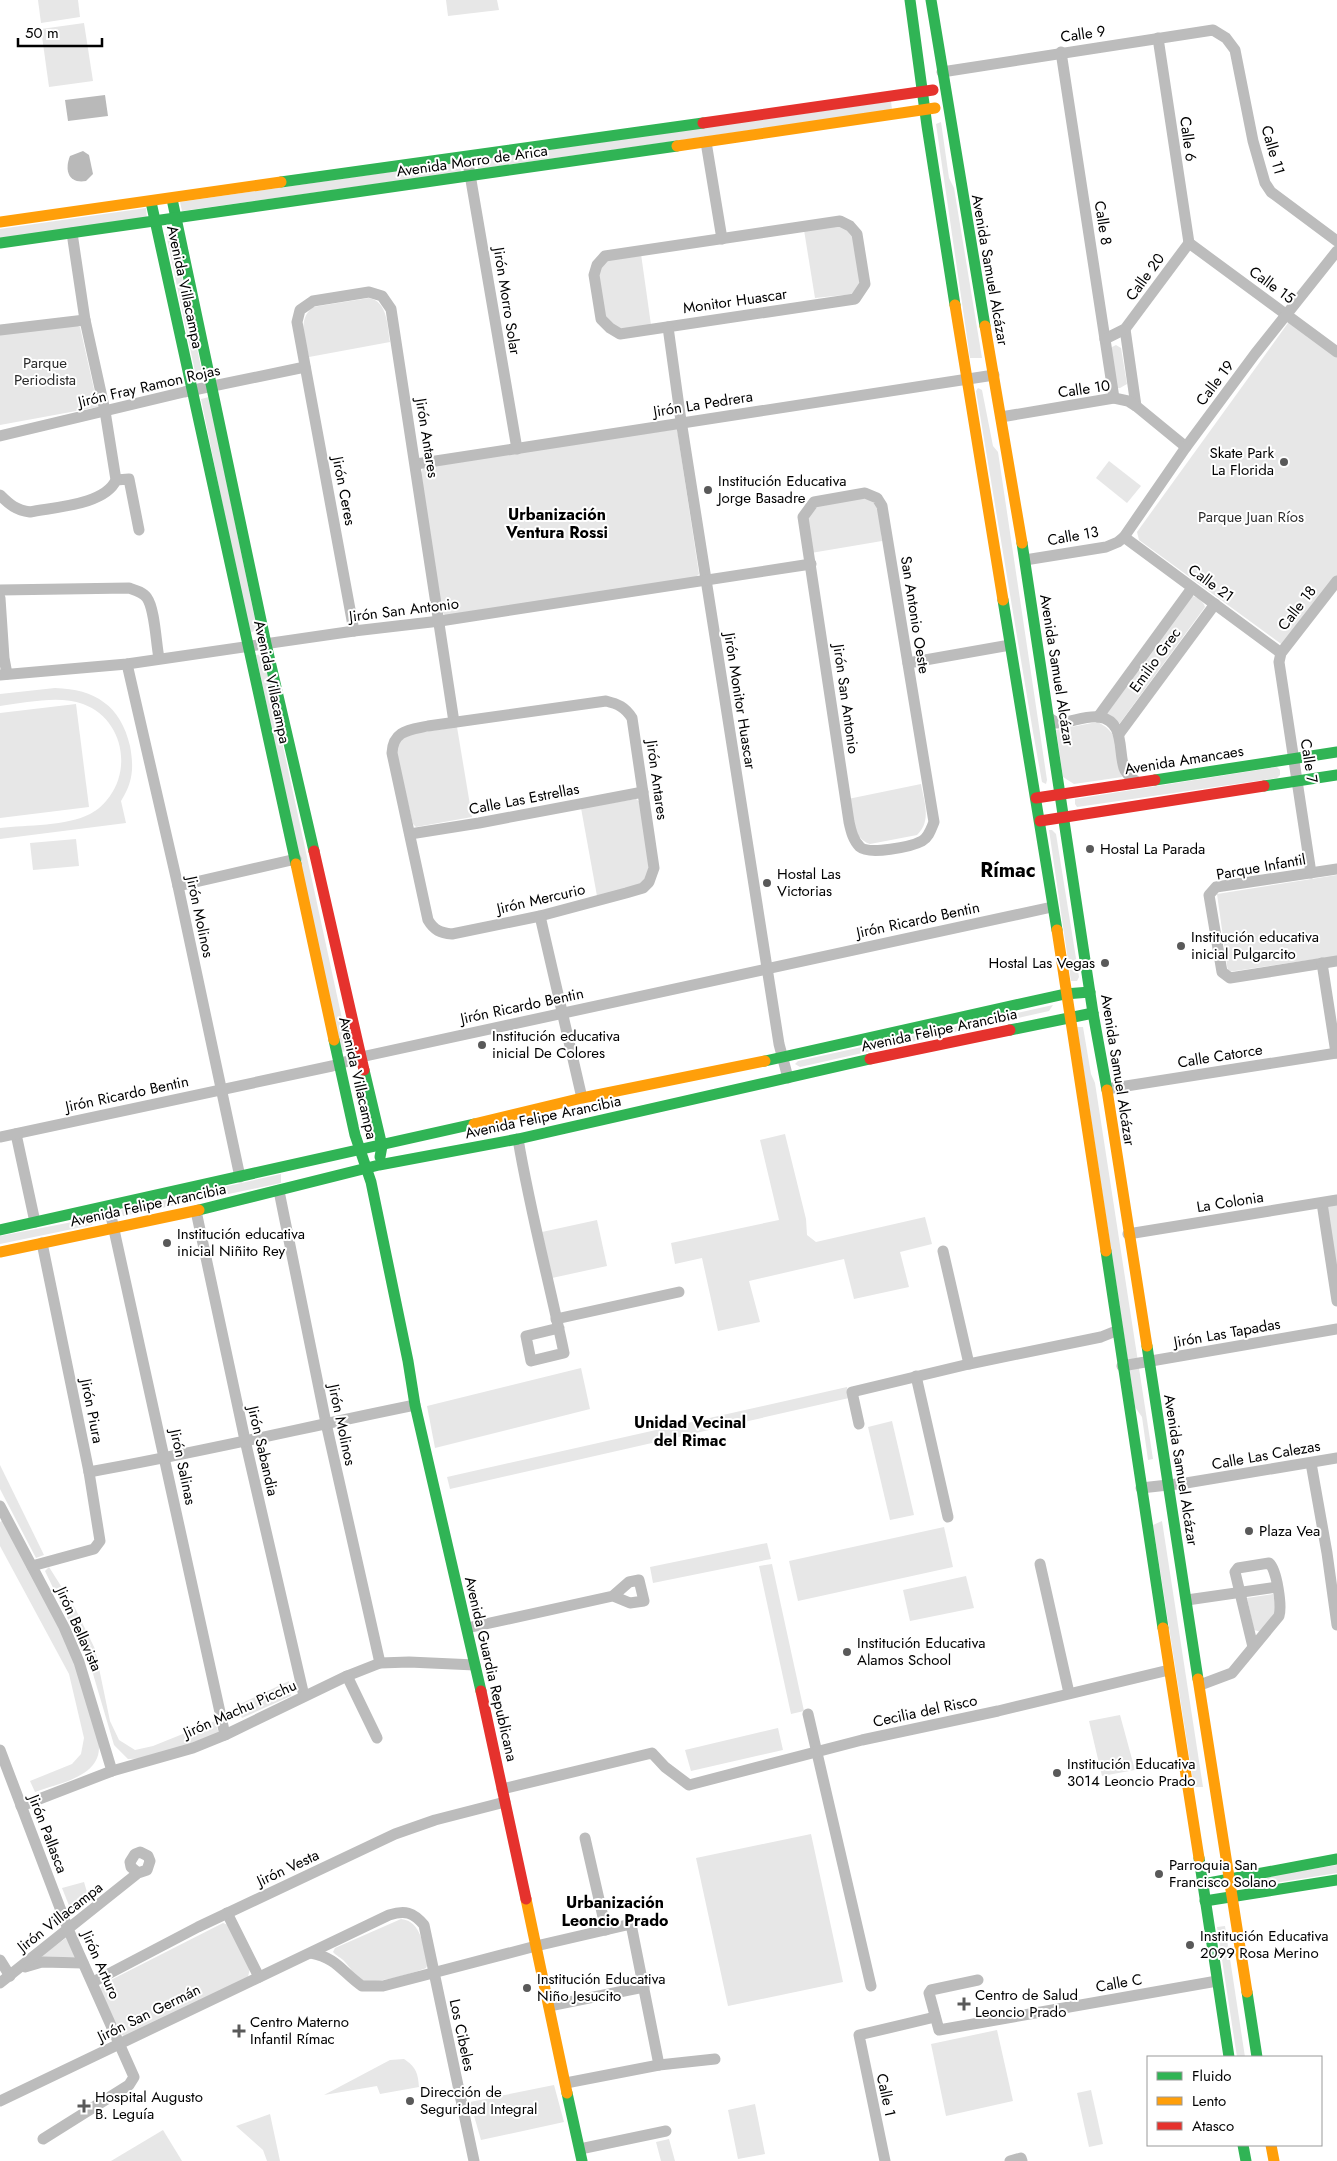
<svg xmlns="http://www.w3.org/2000/svg" width="1337" height="2161" font-family="Jost,sans-serif">
<style>
.green{fill:#e7e7e7}
.water{fill:#b9b9b9}
.lines{fill:none;stroke-linecap:round;stroke-linejoin:round}
.street{stroke:#bcbcbc;stroke-width:11}
.fast{stroke:#30b455;stroke-width:11}
.slow{stroke:#ff9f0a;stroke-width:11}
.jam{stroke:#e5322d;stroke-width:11}
.poi-dot{fill:#595959;stroke:#fff;stroke-width:2}
.labels{text-anchor:middle;dominant-baseline:central;stroke-width:4;stroke-linejoin:round;paint-order:stroke}
.street-label{font-size:15px;fill:#000;stroke:#fff}
.park-label{font-size:15px;fill:#2b2b2b;stroke:#fff}
.poi-label{font-size:15px;fill:#000;stroke:#fff;text-anchor:start}
.neighbourhood-label{font-size:16px;font-weight:bold;fill:#000;stroke:#fff}
.district-label{font-size:20px;font-weight:bold;fill:#000;stroke:#fff}
</style>
<rect width="100%" height="100%" fill="#fff"/>
<!-- green -->
<g class="green">
<polygon points="38,0 78,0 80,17 41,23"/>
<polygon points="446,0 497,0 499,10 448,16"/>
<polygon points="84,23 93,81 49,87 41,29"/>
<polygon points="891,101 892,110 478,169 477,160"/>
<polygon points="941,122 949,178 954,188 982,358 970,358 936,124"/>
<polygon points="459,162 461,172 182,211 180,202"/>
<polygon points="146,208 147,218 0,238 0,229"/>
<polygon points="840,226 848,229 853,235 862,283 854,294 815,298 804,230"/>
<polygon points="173,233 203,377 197,381 166,234"/>
<polygon points="641,254 651,325 621,331 602,316 597,275 606,259"/>
<path d="M369,298C388,302 387,325 390,342L309,357C305,338 297,320 313,307Z"/>
<polygon points="1288,323 1293,323 1337,356 1337,578 1284,646 1139,540 1137,532"/>
<polygon points="73,324 80,327 98,407 0,425 0,334"/>
<polygon points="1116,345 1121,348 1127,384 1120,388 1117,388 1110,351 1112,347"/>
<polygon points="978,388 982,390 993,446 998,452 1047,780 1046,784 1042,782 1033,732 976,391"/>
<polygon points="209,397 257,629 249,634 201,399"/>
<polygon points="677,429 699,574 695,578 446,616 441,611 421,473 424,466"/>
<polygon points="1109,461 1141,486 1127,503 1096,478"/>
<polygon points="868,497 879,507 882,541 811,553 806,516 810,507"/>
<path d="M1191,596C1197,596 1203,601 1205,607L1120,723L1116,724L1106,715Z"/>
<polygon points="263,654 349,1051 341,1052 256,655"/>
<path d="M55,688C95,689 121,706 130,746C134,768 133,782 121,801L126,823L0,839V828C27,825 67,826 90,814C98,810 105,803 110,796C132,765 121,718 83,704C58,695 26,703 0,706V694Z"/>
<polygon points="76,704 89,807 0,818 0,713"/>
<path d="M1097,722C1121,732 1118,754 1122,777L1074,784L1063,777L1056,730Z"/>
<polygon points="457,727 472,817 416,827 413,824 395,749 396,742 410,734"/>
<polygon points="1277,767 1280,770 1280,775 1277,778 1077,807 1075,804 1075,799"/>
<path d="M921,784C924,802 932,821 917,835L870,844C852,838 852,815 848,799Z"/>
<polygon points="636,799 640,802 650,875 640,885 597,896 581,808"/>
<polygon points="1049,830 1052,830 1056,834 1079,977 1077,981 1071,981"/>
<polygon points="76,839 79,866 33,870 30,843"/>
<polygon points="1337,875 1337,956 1228,972 1217,894"/>
<polygon points="1053,1005 1049,1011 800,1067 795,1064 798,1061"/>
<polygon points="1077,1027 1083,1027 1091,1074 1095,1083 1153,1459 1148,1460 1142,1417 1135,1407"/>
<polygon points="785,1134 806,1219 807,1235 816,1242 925,1217 932,1244 900,1252 909,1287 854,1299 844,1259 749,1281 760,1322 718,1331 702,1258 675,1264 671,1243 779,1220 760,1140"/>
<polygon points="281,1174 281,1183 123,1216 121,1210"/>
<polygon points="1337,1204 1337,1286 1325,1212 1329,1205"/>
<polygon points="93,1218 92,1225 0,1244 0,1236"/>
<polygon points="597,1220 607,1266 552,1278 542,1232"/>
<polygon points="581,1368 590,1409 435,1448 427,1406"/>
<polygon points="847,1387 849,1398 450,1489 447,1477"/>
<polygon points="892,1421 914,1515 890,1520 868,1427"/>
<polygon points="0,1465 44,1555 36,1558 0,1489"/>
<path d="M3,1520C39,1585 77,1648 94,1721C97,1734 103,1750 95,1762C84,1780 53,1785 35,1792L30,1781L72,1764L81,1754L84,1738L69,1674L0,1546V1522Z"/>
<polygon points="1162,1521 1203,1787 1194,1787 1153,1525"/>
<polygon points="944,1527 953,1567 798,1601 789,1561"/>
<polygon points="767,1543 771,1559 653,1583 650,1567"/>
<polygon points="772,1564 804,1711 791,1714 759,1566"/>
<polygon points="49,1567 76,1610 95,1649 110,1721 119,1740 135,1750 153,1746 215,1721 219,1734 152,1758 128,1759 114,1745 91,1667 45,1571"/>
<polygon points="966,1576 974,1608 910,1621 903,1590"/>
<polygon points="1273,1594 1277,1612 1261,1632 1254,1630 1247,1598"/>
<polygon points="289,1681 291,1696 242,1718 236,1706"/>
<polygon points="1120,1715 1135,1770 1102,1776 1089,1721"/>
<polygon points="778,1728 783,1750 691,1771 685,1750"/>
<polygon points="811,1834 843,1982 728,2006 696,1858"/>
<polygon points="1337,1865 1337,1873 1237,1889 1235,1881"/>
<polygon points="84,1882 89,1899 74,1911 70,1908 62,1888"/>
<path d="M401,1919C422,1921 423,1947 428,1964L426,1968C414,1973 376,1984 364,1981C355,1978 351,1968 345,1962C341,1957 336,1956 333,1952L335,1948Z"/>
<polygon points="223,1923 228,1925 250,1968 248,1977 125,2037 118,2032 99,1990 103,1984"/>
<polygon points="1225,1926 1245,2057 1237,2057 1217,1927"/>
<polygon points="66,1938 76,1957 43,1959 41,1956"/>
<polygon points="997,2030 1013,2101 946,2116 931,2044"/>
<path d="M404,2059C416,2067 418,2073 419,2087L380,2094L377,2086L324,2095L390,2060Z"/>
<polygon points="554,2085 564,2122 481,2140 470,2102"/>
<polygon points="1091,2090 1103,2144 1089,2147 1077,2093"/>
<polygon points="755,2104 765,2154 738,2159 728,2110"/>
<polygon points="270,2114 280,2161 267,2161 263,2150 236,2126"/>
<polygon points="163,2130 182,2161 111,2161"/>
<polygon points="669,2139 675,2161 661,2161 656,2142"/>
</g>
<!-- water -->
<g class="water">
<polygon points="105,95 108,116 68,121 65,100"/>
<path d="M83,151L89,155L93,174L86,181C69,184 64,171 70,156Z"/>
</g>
<g class="lines">
<!-- street -->
<g class="street">
<polyline points="1158,38 1189,243"/>
<polyline points="1061,52 1114,398"/>
<polyline points="942,72 1213,30 1226,38 1235,50 1253,141 1265,183 1271,192 1337,241"/>
<polyline points="706,142 722,239"/>
<polyline points="467,157 517,449"/>
<polygon points="840,221 850,226 857,234 865,284 855,299 620,334 610,328 601,319 594,275 597,265 605,256"/>
<polyline points="1189,243 1337,352"/>
<polyline points="668,327 680,414 779,1044 788,1078"/>
<polyline points="1125,329 1136,406"/>
<polyline points="0,330 85,320"/>
<polyline points="1105,339 1125,329 1189,243"/>
<polyline points="1001,417 1114,398 1128,401 1136,406 1186,447"/>
<polyline points="0,436 184,392 305,367"/>
<polyline points="416,464 994,375"/>
<polyline points="116,480 129,479 139,530"/>
<path d="M865,493L877,498L882,506L934,822C931,829 929,837 922,841C911,847 869,855 860,847C853,840 851,831 849,822L803,517L814,502Z"/>
<path d="M0,495C10,505 16,510 30,512C54,507 105,505 116,480L105,411L85,320L72,233"/>
<polyline points="1124,537 1281,653"/>
<polyline points="1025,560 1106,547 1118,542 1124,537 1186,447 1255,354 1337,251"/>
<path d="M0,590L129,588C135,590 143,592 147,598C155,609 156,644 159,658"/>
<polyline points="0,598 4,658 7,674"/>
<polyline points="354,631 297,322 300,310 313,301 369,292 382,296 391,309 454,722"/>
<polyline points="908,663 1010,645"/>
<polyline points="127,664 178,886 240,1177"/>
<polyline points="0,675 127,664 354,631 440,621 811,564"/>
<path d="M606,701C618,704 625,707 632,718L654,868L649,882L643,888L626,893L540,916L452,934C440,933 434,930 428,920L392,753C393,730 410,730 428,726Z"/>
<polyline points="1098,717 1192,588"/>
<path d="M1049,718L1057,723C1070,723 1086,715 1099,717C1125,721 1118,750 1124,768C1126,775 1132,778 1137,782"/>
<polyline points="1119,734 1215,604"/>
<polyline points="410,834 479,823 643,792"/>
<polyline points="1337,869 1216,887 1209,895 1222,972 1230,978 1337,961"/>
<polyline points="1311,873 1279,662 1281,653 1337,581"/>
<polyline points="178,886 296,859"/>
<polyline points="540,916 582,1098"/>
<polyline points="1322,963 1336,1053"/>
<polyline points="1107,1089 1337,1053"/>
<polyline points="16,1134 35,1222"/>
<polyline points="0,1137 332,1066 361,1057 1052,907"/>
<path d="M518,1139C530,1211 549,1281 564,1353L531,1361L526,1336L559,1328"/>
<polyline points="279,1191 326,1423 380,1663"/>
<polyline points="1322,1203 1337,1301"/>
<polyline points="109,1207 225,1735"/>
<polyline points="196,1211 245,1440 304,1696"/>
<polyline points="1128,1234 1337,1200"/>
<polyline points="943,1251 969,1364"/>
<polyline points="556,1319 679,1292"/>
<polyline points="1122,1366 1337,1329"/>
<polyline points="916,1376 948,1517"/>
<polyline points="859,1424 852,1392 969,1364 1101,1337 1116,1331"/>
<polyline points="1311,1463 1327,1553 1337,1625"/>
<path d="M89,1472C198,1453 306,1427 415,1405"/>
<polyline points="1141,1488 1186,1483 1337,1458"/>
<polyline points="0,1506 64,1627 79,1662 112,1771"/>
<polyline points="1040,1564 1069,1693"/>
<polyline points="32,1566 94,1549 100,1541 89,1472 42,1243"/>
<polyline points="1187,1600 1277,1587"/>
<polyline points="467,1628 613,1596 629,1582 639,1580 644,1601 630,1603 613,1596"/>
<polyline points="347,1676 377,1738"/>
<path d="M1200,1685L1232,1673L1279,1616C1282,1606 1277,1570 1269,1563L1238,1568L1235,1572L1253,1647"/>
<polyline points="808,1714 871,1986"/>
<polyline points="0,1750 68,1929 134,2077 129,2085 43,2139"/>
<polyline points="502,1789 652,1753 665,1767 689,1785 862,1740 998,1711 1169,1670"/>
<polyline points="21,1806 112,1771 193,1748 225,1735 347,1676 380,1663 409,1662 475,1665"/>
<polyline points="585,1838 606,1930"/>
<polyline points="227,1913 259,1977"/>
<path d="M311,1953C337,1958 342,1972 362,1986H383L536,1946L631,1924L659,2065"/>
<polyline points="0,1960 10,1976"/>
<polyline points="25,1967 42,1962 83,1963"/>
<polyline points="978,1980 931,1990 929,1993 939,2030 1217,1981"/>
<polyline points="93,1982 198,1927 395,1834 435,1820 505,1802"/>
<polyline points="0,1983 138,1873 147,1870 150,1861 148,1856 140,1852 135,1854 130,1862 131,1867 138,1873"/>
<polyline points="549,2006 644,1987"/>
<polyline points="566,2083 659,2065 715,2059"/>
<path d="M0,2101L389,1915C405,1910 413,1912 424,1925L474,2161"/>
<polyline points="580,2149 666,2131"/>
<polyline points="885,2161 859,2035 935,2017"/>
<polyline points="1010,2161 1021,2158 1022,2161"/>
</g>
<!-- fast -->
<g class="fast">
<polyline points="910,0 927,126 955,305"/>
<polyline points="931,0 985,326"/>
<polyline points="281,182 703,123"/>
<polyline points="172,199 266,644 314,851"/>
<polyline points="151,202 296,864"/>
<polyline points="0,243 677,146"/>
<polyline points="1022,543 1093,1013 1107,1090"/>
<polyline points="1003,600 1057,930"/>
<polyline points="1155,780 1337,752"/>
<polyline points="1264,786 1337,775"/>
<polyline points="1010,1030 1093,1013"/>
<polyline points="334,1040 355,1135 371,1182 408,1361 415,1405 481,1691"/>
<polyline points="765,1061 1065,994 1090,992"/>
<polyline points="364,1070 382,1146 380,1157"/>
<polyline points="199,1210 379,1165 518,1139 870,1059"/>
<polyline points="0,1230 474,1124"/>
<polyline points="1106,1251 1163,1628"/>
<polyline points="1147,1346 1198,1679"/>
<polyline points="1199,1858 1229,2057"/>
<polyline points="1203,1884 1337,1859"/>
<polyline points="1205,1901 1337,1880"/>
<polyline points="1247,1992 1257,2057"/>
<polyline points="567,2093 582,2161"/>
<polyline points="1243,2145 1246,2161"/>
</g>
<!-- slow -->
<g class="slow">
<polyline points="677,146 935,108"/>
<polyline points="0,222 281,182"/>
<polyline points="955,305 1003,600"/>
<polyline points="985,326 1022,543"/>
<polyline points="296,864 334,1040"/>
<polyline points="1057,930 1106,1251"/>
<polyline points="1107,1090 1147,1346"/>
<polyline points="474,1124 582,1098 765,1061"/>
<polyline points="0,1252 199,1210"/>
<polyline points="1163,1628 1199,1858"/>
<polyline points="1198,1679 1247,1992"/>
<polyline points="526,1899 567,2093"/>
<polyline points="1271,2145 1274,2161"/>
</g>
<!-- jam -->
<g class="jam">
<polyline points="703,123 933,90"/>
<polyline points="1036,798 1155,780"/>
<polyline points="1040,821 1264,786"/>
<polyline points="314,851 364,1070"/>
<polyline points="870,1059 1010,1030"/>
<polyline points="481,1691 526,1899"/>
</g>
</g>
<!-- markers -->
<g class="poi-dot">
<circle cx="1284" cy="462" r="5"/>
<circle cx="708" cy="490" r="5"/>
<circle cx="1090" cy="849" r="5"/>
<circle cx="767" cy="883" r="5"/>
<circle cx="1181" cy="946" r="5"/>
<circle cx="1105" cy="963" r="5"/>
<circle cx="482" cy="1045" r="5"/>
<circle cx="167" cy="1243" r="5"/>
<circle cx="1249" cy="1531" r="5"/>
<circle cx="847" cy="1652" r="5"/>
<circle cx="1057" cy="1773" r="5"/>
<circle cx="1159" cy="1874" r="5"/>
<circle cx="1190" cy="1945" r="5"/>
<circle cx="527" cy="1988" r="5"/>
<path d="M961.5 1996.5h5v5h5v5h-5v5h-5v-5h-5v-5h5z"/>
<path d="M236.5 2023.5h5v5h5v5h-5v5h-5v-5h-5v-5h5z"/>
<circle cx="410" cy="2101" r="5"/>
<path d="M81.5 2098.5h5v5h5v5h-5v5h-5v-5h-5v-5h5z"/>
</g>
<g class="labels">
<!-- street labels -->
<g class="street-label">
<text transform="translate(1083 34) rotate(-8)">Calle 9</text>
<text transform="translate(1188 139) rotate(82)">Calle 6</text>
<text transform="translate(1273 150) rotate(74)">Calle 11</text>
<text transform="translate(472 161) rotate(-8)">Avenida Morro de Arica</text>
<text transform="translate(1103 223) rotate(81)">Calle 8</text>
<text transform="translate(990 270) rotate(80)">Avenida Samuel Alcázar</text>
<text transform="translate(1145 277) rotate(-54)">Calle 20</text>
<text transform="translate(1272 285) rotate(36)">Calle 15</text>
<text transform="translate(185 287) rotate(78)">Avenida Villacampa</text>
<text transform="translate(507 301) rotate(81)">Jirón Morro Solar</text>
<text transform="translate(735 301) rotate(-8)">Monitor Huascar</text>
<text transform="translate(1215 383) rotate(-53)">Calle 19</text>
<text transform="translate(149 386) rotate(-13)">Jirón Fray Ramon Rojas</text>
<text transform="translate(1084 389) rotate(-8)">Calle 10</text>
<text transform="translate(703 404) rotate(-9)">Jirón La Pedrera</text>
<text transform="translate(427 438) rotate(81)">Jirón Antares</text>
<text transform="translate(344 491) rotate(79)">Jirón Ceres</text>
<text transform="translate(1073 536) rotate(-10)">Calle 13</text>
<text transform="translate(1211 583) rotate(36)">Calle 21</text>
<text transform="translate(1297 608) rotate(-52)">Calle 18</text>
<text transform="translate(404 610) rotate(-7)">Jirón San Antonio</text>
<text transform="translate(915 615) rotate(81)">San Antonio Oeste</text>
<text transform="translate(1155 660) rotate(-54)">Emilio Grec</text>
<text transform="translate(1057 670) rotate(81)">Avenida Samuel Alcázar</text>
<text transform="translate(272 682) rotate(78)">Avenida Villacampa</text>
<text transform="translate(846 699) rotate(82)">Jirón San Antonio</text>
<text transform="translate(740 701) rotate(81)">Jirón Monitor Huascar</text>
<text transform="translate(1184 760) rotate(-9)">Avenida Amancaes</text>
<text transform="translate(1309 761) rotate(81)">Calle 7</text>
<text transform="translate(657 780) rotate(82)">Jirón Antares</text>
<text transform="translate(524 799) rotate(-11)">Calle Las Estrellas</text>
<text transform="translate(1261 867) rotate(-10)">Parque Infantil</text>
<text transform="translate(541 899) rotate(-13)">Jirón Mercurio</text>
<text transform="translate(200 917) rotate(78)">Jirón Molinos</text>
<text transform="translate(918 920) rotate(-12)">Jirón Ricardo Bentin</text>
<text transform="translate(522 1006) rotate(-12)">Jirón Ricardo Bentin</text>
<text transform="translate(939 1030) rotate(-12)">Avenida Felipe Arancibia</text>
<text transform="translate(1220 1056) rotate(-9)">Calle Catorce</text>
<text transform="translate(1118 1070) rotate(81)">Avenida Samuel Alcázar</text>
<text transform="translate(358 1078) rotate(77)">Avenida Villacampa</text>
<text transform="translate(127 1094) rotate(-12)">Jirón Ricardo Bentin</text>
<text transform="translate(543 1117) rotate(-12)">Avenida Felipe Arancibia</text>
<text transform="translate(1230 1202) rotate(-9)">La Colonia</text>
<text transform="translate(148 1205) rotate(-12)">Avenida Felipe Arancibia</text>
<text transform="translate(1227 1333) rotate(-10)">Jirón Las Tapadas</text>
<text transform="translate(92 1411) rotate(79)">Jirón Piura</text>
<text transform="translate(342 1425) rotate(78)">Jirón Molinos</text>
<text transform="translate(263 1451) rotate(77)">Jirón Sabandia</text>
<text transform="translate(1266 1455) rotate(-10)">Calle Las Calezas</text>
<text transform="translate(183 1467) rotate(78)">Jirón Salinas</text>
<text transform="translate(1181 1470) rotate(81)">Avenida Samuel Alcázar</text>
<text transform="translate(79 1629) rotate(66)">Jirón Bellavista</text>
<text transform="translate(491 1669) rotate(77)">Avenida Guardia Republicana</text>
<text transform="translate(240 1709) rotate(-24)">Jirón Machu Picchu</text>
<text transform="translate(925 1711) rotate(-12)">Cecilia del Risco</text>
<text transform="translate(48 1834) rotate(69)">Jirón Pallasca</text>
<text transform="translate(288 1868) rotate(-25)">Jirón Vesta</text>
<text transform="translate(60 1917) rotate(-38)">Jirón Villacampa</text>
<text transform="translate(101 1965) rotate(66)">Jirón Arturo</text>
<text transform="translate(1119 1983) rotate(-10)">Calle C</text>
<text transform="translate(149 2013) rotate(-26)">Jirón San Germán</text>
<text transform="translate(462 2035) rotate(78)">Los Cibeles</text>
<text transform="translate(886 2095) rotate(78)">Calle 1</text>
</g>
<!-- park labels -->
<g class="park-label">
<text x="45" y="363">Parque<tspan x="45" dy="17">Periodista</tspan></text>
<text x="1251" y="517">Parque Juan Ríos</text>
</g>
<!-- poi labels -->
<g class="poi-label">
<text x="1274" y="453" text-anchor="end">Skate Park<tspan x="1274" dy="17">La Florida</tspan></text>
<text x="718" y="481">Institución Educativa<tspan x="718" dy="17">Jorge Basadre</tspan></text>
<text x="1100" y="849">Hostal La Parada</text>
<text x="777" y="874">Hostal Las<tspan x="777" dy="17">Victorias</tspan></text>
<text x="1191" y="937">Institución educativa<tspan x="1191" dy="17">inicial Pulgarcito</tspan></text>
<text x="1095" y="963" text-anchor="end">Hostal Las Vegas</text>
<text x="492" y="1036">Institución educativa<tspan x="492" dy="17">inicial De Colores</tspan></text>
<text x="177" y="1234">Institución educativa<tspan x="177" dy="17">inicial Niñito Rey</tspan></text>
<text x="1259" y="1531">Plaza Vea</text>
<text x="857" y="1643">Institución Educativa<tspan x="857" dy="17">Alamos School</tspan></text>
<text x="1067" y="1764">Institución Educativa<tspan x="1067" dy="17">3014 Leoncio Prado</tspan></text>
<text x="1169" y="1865">Parroquia San<tspan x="1169" dy="17">Francisco Solano</tspan></text>
<text x="1200" y="1936">Institución Educativa<tspan x="1200" dy="17">2099 Rosa Merino</tspan></text>
<text x="537" y="1979">Institución Educativa<tspan x="537" dy="17">Niño Jesucito</tspan></text>
<text x="975" y="1995">Centro de Salud<tspan x="975" dy="17">Leoncio Prado</tspan></text>
<text x="250" y="2022">Centro Materno<tspan x="250" dy="17">Infantil Rímac</tspan></text>
<text x="420" y="2092">Dirección de<tspan x="420" dy="17">Seguridad Integral</tspan></text>
<text x="95" y="2097">Hospital Augusto<tspan x="95" dy="17">B. Leguía</tspan></text>
</g>
<!-- neighbourhood labels -->
<g class="neighbourhood-label">
<text x="557" y="514">Urbanización<tspan x="557" dy="18">Ventura Rossi</tspan></text>
<text x="690" y="1422">Unidad Vecinal<tspan x="690" dy="18">del Rimac</tspan></text>
<text x="615" y="1902">Urbanización<tspan x="615" dy="18">Leoncio Prado</tspan></text>
</g>
<!-- district labels -->
<g class="district-label">
<text x="1008" y="870">Rímac</text>
</g>
</g>
<!-- legend -->
<rect x="1147" y="2056" width="175" height="90" fill="#ffffff" stroke="#999999"/>
<rect x="1157" y="2072" width="25" height="8" fill="#30b455" stroke="#999999"/>
<text x="1192" y="2081" font-size="15" fill="#000000">Fluido</text>
<rect x="1157" y="2097" width="25" height="8" fill="#ff9f0a" stroke="#999999"/>
<text x="1192" y="2106" font-size="15" fill="#000000">Lento</text>
<rect x="1157" y="2122" width="25" height="8" fill="#e5322d" stroke="#999999"/>
<text x="1192" y="2131" font-size="15" fill="#000000">Atasco</text>
<!-- scale -->
<path d="M18 38v8h84v-8" fill="none" stroke="#000000" stroke-width="2.5"/>
<text x="25" y="38" font-size="15" fill="#000000" stroke="#ffffff" stroke-width="4" paint-order="stroke">50 m</text>
</svg>
